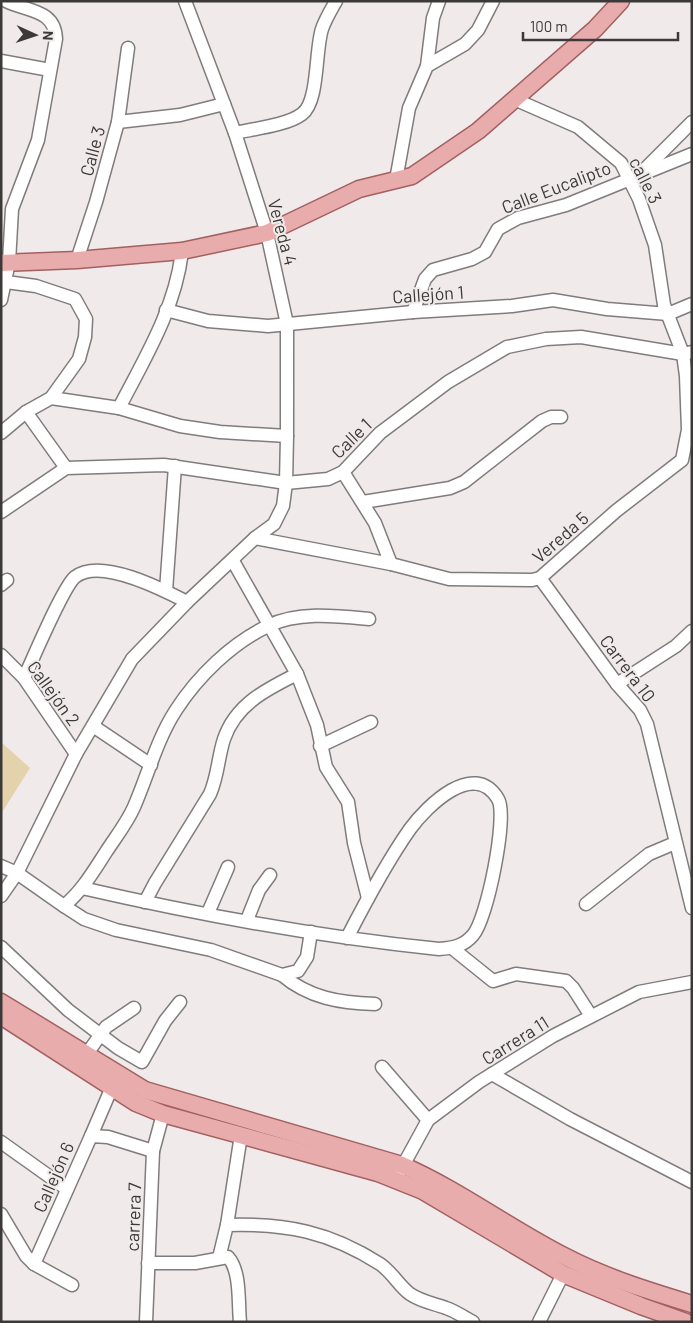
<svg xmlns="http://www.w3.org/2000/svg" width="693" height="1323" font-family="Barlow,sans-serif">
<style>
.green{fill:#e4d2ac}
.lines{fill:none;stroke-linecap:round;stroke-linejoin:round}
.minor-casing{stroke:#807c7b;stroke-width:15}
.major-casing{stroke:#a36061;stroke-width:19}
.minor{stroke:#fff;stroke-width:12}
.major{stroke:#e9acad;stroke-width:16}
.labels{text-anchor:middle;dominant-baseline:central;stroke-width:4;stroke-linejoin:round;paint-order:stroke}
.street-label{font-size:18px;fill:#3c3a39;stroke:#f0ebea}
</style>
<rect width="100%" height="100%" fill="#f0ebea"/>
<!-- green -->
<polygon class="green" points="1,742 30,768 1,814"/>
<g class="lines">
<!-- minor casing -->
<g class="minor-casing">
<g id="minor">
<polyline points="1,61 50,70"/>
<polyline points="427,66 433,18 439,1"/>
<polyline points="118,122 180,115 224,104"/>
<path d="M235,133C253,129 288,125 302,114C319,102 315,50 322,29C325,20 331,10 336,1"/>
<polyline points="645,169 692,122"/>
<polyline points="396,180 409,108 427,66 465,44 478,30 493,1"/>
<polyline points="77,260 96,202 118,122 128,48"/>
<path d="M1,300L9,262L12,209L38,140L56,39C55,9 28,12 6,1"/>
<polyline points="166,310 208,321 268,326 413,312 512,306 553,300 607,309 668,314 692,304"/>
<polyline points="413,312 425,279 433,270 472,259 485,252 498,229 518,218 566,205 692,154"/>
<polyline points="51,398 119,408 180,426 220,432 287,436"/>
<path d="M119,408C145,358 176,307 182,251"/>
<polyline points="26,412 66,468"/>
<polyline points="1,433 26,412 51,398 79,359 85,337 86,319 75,299 36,286 6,282"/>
<polyline points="343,472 375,523 391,564"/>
<polyline points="363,502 450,488 464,482 542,421 551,417 561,417"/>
<polyline points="1,512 66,468 164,465 286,483 328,479 343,472 380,433 448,382 507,347 546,339 581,337 683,354 692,352"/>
<polyline points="255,538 391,564 449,579 532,580 540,578 616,511 682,460 688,430 686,376 683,354 664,305 655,245 639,199 621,163 578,127 514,99"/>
<polyline points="233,561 297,674 317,725 326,767 348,802 354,843 368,898"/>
<polyline points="540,578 617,684 640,710 647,724 692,908"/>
<polyline points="1,585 7,580"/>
<polyline points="166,591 175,466"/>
<polyline points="1,655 24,678 76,754"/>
<path d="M24,678C33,659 63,587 75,577C100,557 162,589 187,602"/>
<polyline points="617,684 676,646 692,631"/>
<polyline points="93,726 151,765"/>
<polyline points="320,746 371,722"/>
<path d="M1,866L17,873L64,906C82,891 93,872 106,852C115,838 127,823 134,807C148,775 157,739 176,710C198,676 232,643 268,626C298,611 338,616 369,619"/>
<path d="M82,888C200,915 320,937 439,949C453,948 464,946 473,935C487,920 508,816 498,799C474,759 427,806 410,829C386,863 366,901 347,938"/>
<polyline points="1,896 17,873 76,754 132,659 187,602 255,538 274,524 283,506 286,483 287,436 287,324 267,233 235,133 185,1"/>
<path d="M145,902L155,883L210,794C218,776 218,757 224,739C236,704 267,689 297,674"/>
<polyline points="586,904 649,854 675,843"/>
<polyline points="64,906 84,919 116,930 211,950 282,975 298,971 307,957 311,932"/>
<polyline points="208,913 228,867"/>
<polyline points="247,920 259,890 270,875"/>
<polyline points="1,947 68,1010 118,1048 142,1062 165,1021 180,1002"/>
<polyline points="452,948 493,981 516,974 566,981 573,988 591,1016"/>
<path d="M282,975C309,998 340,1003 375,1004"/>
<polyline points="86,1055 106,1027 134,1008"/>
<polyline points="382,1067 428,1120"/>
<polyline points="492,1074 570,1119 692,1182"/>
<polyline points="91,1136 112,1087"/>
<polyline points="1,1142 67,1189"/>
<polyline points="399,1173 428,1120 479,1082 553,1036 639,992 692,982"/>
<polyline points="1,1214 26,1256 34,1264 72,1285"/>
<polyline points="227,1225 241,1135"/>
<path d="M219,1258L227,1225C286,1223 330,1232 380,1264C392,1272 399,1286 410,1294C422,1302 433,1303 446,1308C455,1311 464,1317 473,1322"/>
<path d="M148,1263H195L228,1257C241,1271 238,1303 240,1322"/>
<polyline points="34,1264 91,1136 108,1137 153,1151"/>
<polyline points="146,1322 153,1151 163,1114"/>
<polyline points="539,1322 563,1274"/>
</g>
</g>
<!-- major casing -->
<g class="major-casing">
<g id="major">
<polyline points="1,263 77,260 182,251 267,233 359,189 412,176 478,131 595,29 621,1"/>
<path d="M1,1002L145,1090L402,1165C459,1190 509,1228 564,1256C604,1277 649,1291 692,1304"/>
<polyline points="1,1016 136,1103 163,1114 378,1173 423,1191 563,1274 641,1306 686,1322"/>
</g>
</g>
<!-- minor -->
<use href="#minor" class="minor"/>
<!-- major -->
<use href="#major" class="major"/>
</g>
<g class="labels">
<!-- street labels -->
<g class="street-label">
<text transform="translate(92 151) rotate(-75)">Calle 3</text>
<text transform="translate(646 180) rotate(63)">calle 3</text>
<text transform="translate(556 187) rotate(-21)">Calle Eucalipto</text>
<text transform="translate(283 232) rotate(75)">Vereda 4</text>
<text transform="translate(428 294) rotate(-4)">Callejón 1</text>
<text transform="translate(351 438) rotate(-44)">Calle 1</text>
<text transform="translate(560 537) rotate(-41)">Vereda 5</text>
<text transform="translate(628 668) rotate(53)">Carrera 10</text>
<text transform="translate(54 693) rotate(54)">Callejón 2</text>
<text transform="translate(515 1040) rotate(-32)">Carrera 11</text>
<text transform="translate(53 1177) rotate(-66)">Callejón 6</text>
<text transform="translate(133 1217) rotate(-88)">carrera 7</text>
</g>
</g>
<!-- border -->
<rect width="693" height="1323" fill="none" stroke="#3c3a39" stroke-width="5"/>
<!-- north arrow -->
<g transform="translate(35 35) rotate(93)" stroke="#f0ebea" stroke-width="4" paint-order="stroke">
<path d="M0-4L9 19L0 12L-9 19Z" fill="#3c3a39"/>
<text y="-8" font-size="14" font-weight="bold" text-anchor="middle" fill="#3c3a39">N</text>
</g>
<!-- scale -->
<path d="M523 32v8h155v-8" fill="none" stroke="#3c3a39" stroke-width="2.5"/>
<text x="530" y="32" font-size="15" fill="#3c3a39" stroke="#f0ebea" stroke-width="4" paint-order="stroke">100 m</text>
</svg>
